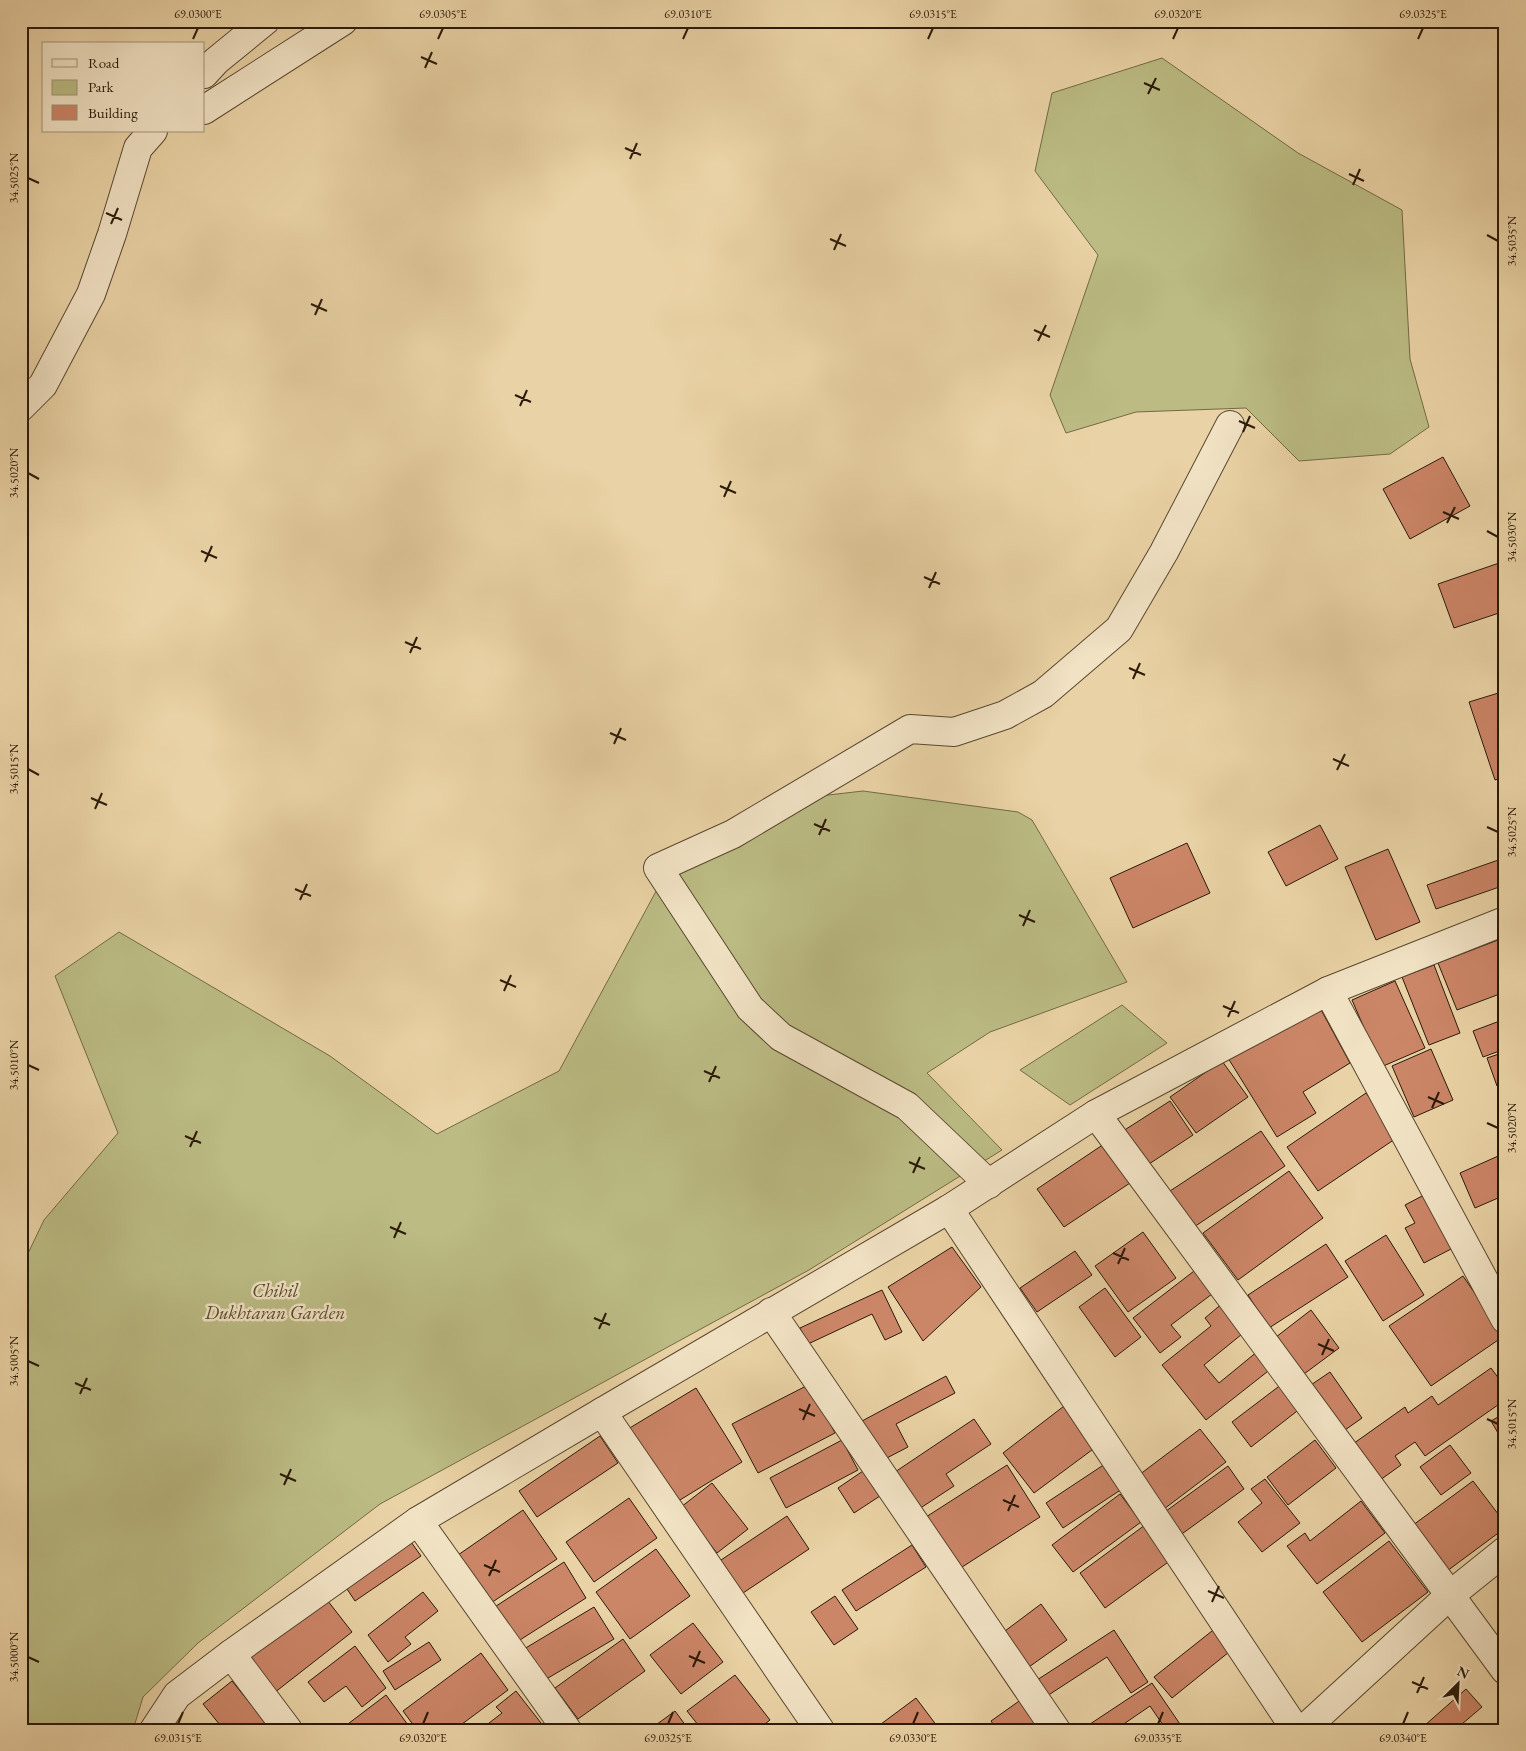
<svg xmlns="http://www.w3.org/2000/svg" width="1526" height="1751" font-family="'EB Garamond',serif">
<style>
.green{fill:#bbbb83;stroke:#736a46}
.building{fill:#cb8567;stroke:#2b1a09}
.lines{fill:none;stroke-linecap:round;stroke-linejoin:round}
.minor-casing{stroke:#5a4830;stroke-width:30}
.minor{stroke:#f1e2c4;stroke-width:28}
.ticks{fill:none;stroke:#2b1a09;stroke-width:2}
.labels{text-anchor:middle;dominant-baseline:central;stroke-width:5;stroke-linejoin:round;paint-order:stroke}
.park-label{font-size:19px;font-style:italic;fill:#564a2e;stroke:#f1e2c4}
.neatline{fill:none;stroke:#2b1a09;stroke-width:2}
.ticks-label{font-size:12px;text-anchor:middle;fill:#2b1a09}
</style>
<rect width="100%" height="100%" fill="#e9d2a5"/>
<filter id="stains"><feTurbulence type="fractalNoise" baseFrequency=".004" numOctaves="4"/><feColorMatrix values="0 0 0 0 .2 0 0 0 0 .09 0 0 0 0 .02 0 0 0 .5 -.17"/></filter>
<radialGradient id="worn" r=".72"><stop offset=".6" stop-color="#630" stop-opacity="0"/><stop offset="1" stop-color="#630" stop-opacity=".3"/></radialGradient>
<!-- green -->
<g class="green">
<polygon points="1162,58 1298,153 1402,210 1410,359 1429,427 1390,454 1299,461 1246,408 1136,412 1066,433 1050,395 1098,255 1035,171 1052,93"/>
<polygon points="863,791 1018,812 1032,820 1127,982 990,1032 927,1073 1002,1150 809,1270 380,1504 198,1643 143,1697 133,1730 21,1730 21,1268 44,1220 118,1133 55,976 119,932 330,1056 437,1134 559,1071 661,882 802,798"/>
<polygon points="1122,1005 1167,1043 1070,1105 1020,1070"/>
</g>
<!-- building -->
<g class="building">
<polygon points="1443,457 1470,506 1410,539 1383,489"/>
<polygon points="1505,561 1505,611 1454,628 1438,584"/>
<polygon points="1505,691 1505,777 1495,780 1469,702"/>
<polygon points="1320,825 1338,859 1286,886 1268,852"/>
<polygon points="1187,843 1210,893 1133,928 1110,878"/>
<polygon points="1388,849 1420,922 1376,940 1345,867"/>
<polygon points="1504,858 1505,885 1436,909 1427,885"/>
<polygon points="1505,936 1505,953 1499,938"/>
<polygon points="1498,940 1505,959 1505,992 1457,1010 1438,963"/>
<polygon points="1434,965 1460,1033 1429,1045 1402,977"/>
<polygon points="1395,981 1425,1048 1381,1067 1352,1000"/>
<polygon points="1319,1006 1350,1063 1303,1092 1316,1113 1277,1137 1228,1058"/>
<polygon points="1505,1019 1505,1049 1483,1057 1473,1031"/>
<polygon points="1431,1049 1453,1100 1414,1117 1392,1066"/>
<polygon points="1505,1052 1505,1084 1497,1086 1487,1058"/>
<polygon points="1222,1061 1248,1097 1196,1133 1170,1097"/>
<polygon points="1366,1093 1398,1137 1318,1191 1287,1147"/>
<polygon points="1170,1101 1193,1135 1146,1166 1123,1131"/>
<polygon points="1261,1131 1285,1166 1194,1227 1170,1191"/>
<polygon points="1104,1144 1130,1183 1064,1227 1037,1189"/>
<polygon points="1505,1153 1505,1195 1475,1208 1460,1173"/>
<polygon points="1289,1171 1323,1218 1238,1280 1203,1233"/>
<polygon points="1424,1195 1453,1248 1424,1263 1405,1228 1415,1223 1405,1205"/>
<polygon points="1143,1232 1176,1278 1128,1312 1095,1266"/>
<polygon points="1386,1235 1424,1295 1383,1321 1345,1261"/>
<polygon points="1326,1244 1348,1277 1269,1328 1248,1295"/>
<polygon points="952,1247 981,1287 923,1341 888,1287"/>
<polygon points="1075,1251 1092,1275 1037,1312 1020,1288"/>
<polygon points="1198,1268 1216,1291 1171,1325 1181,1337 1160,1353 1133,1318"/>
<polygon points="1463,1276 1504,1336 1431,1386 1389,1326"/>
<polygon points="1105,1288 1141,1337 1115,1357 1079,1307"/>
<polygon points="882,1290 902,1332 885,1340 872,1314 808,1344 800,1328"/>
<polygon points="1224,1302 1247,1330 1204,1365 1219,1383 1258,1351 1272,1368 1206,1420 1162,1365 1211,1326 1205,1318"/>
<polygon points="1311,1310 1339,1348 1304,1374 1276,1337"/>
<polygon points="1491,1368 1505,1387 1505,1400 1425,1456 1415,1442 1395,1456 1401,1465 1376,1483 1350,1446 1405,1407 1408,1413 1432,1396 1438,1405"/>
<polygon points="1330,1372 1362,1418 1338,1435 1305,1389"/>
<polygon points="946,1376 955,1393 896,1424 908,1447 883,1460 862,1421"/>
<polygon points="810,1384 835,1433 758,1473 732,1424"/>
<polygon points="1282,1384 1301,1408 1251,1447 1232,1422"/>
<polygon points="696,1388 742,1462 675,1503 628,1429"/>
<polygon points="1068,1403 1100,1444 1034,1493 1003,1453"/>
<polygon points="1505,1413 1505,1445 1491,1421"/>
<polygon points="974,1419 991,1444 946,1474 954,1486 919,1509 895,1472"/>
<polygon points="1200,1429 1226,1462 1164,1509 1139,1475"/>
<polygon points="600,1436 618,1463 537,1517 519,1491"/>
<polygon points="842,1440 858,1470 786,1508 770,1478"/>
<polygon points="1315,1440 1336,1468 1288,1505 1267,1477"/>
<polygon points="1450,1445 1471,1473 1441,1495 1420,1467"/>
<polygon points="1105,1464 1122,1489 1063,1528 1046,1503"/>
<polygon points="1007,1465 1040,1517 959,1569 926,1517"/>
<polygon points="1228,1466 1244,1489 1179,1536 1162,1514"/>
<polygon points="863,1471 880,1496 854,1513 838,1488"/>
<polygon points="1265,1479 1300,1523 1262,1552 1238,1522 1262,1503 1251,1489"/>
<polygon points="1473,1481 1505,1523 1505,1528 1443,1574 1409,1528"/>
<polygon points="712,1483 748,1529 717,1553 681,1507"/>
<polygon points="1120,1494 1141,1522 1073,1572 1052,1545"/>
<polygon points="629,1498 657,1538 594,1582 566,1542"/>
<polygon points="1361,1501 1385,1533 1317,1584 1287,1546 1305,1533 1310,1541"/>
<polygon points="523,1510 557,1559 491,1603 458,1555"/>
<polygon points="787,1516 809,1549 740,1595 718,1562"/>
<polygon points="1145,1525 1171,1560 1105,1608 1080,1573"/>
<polygon points="404,1532 421,1556 355,1601 339,1577"/>
<polygon points="1389,1541 1428,1592 1362,1642 1323,1592"/>
<polygon points="912,1545 926,1567 856,1611 842,1590"/>
<polygon points="656,1549 690,1596 630,1639 596,1592"/>
<polygon points="564,1562 586,1598 512,1645 490,1610"/>
<polygon points="423,1592 438,1611 405,1637 411,1644 388,1662 368,1635"/>
<polygon points="324,1596 352,1632 274,1693 246,1657"/>
<polygon points="835,1596 858,1629 834,1645 811,1612"/>
<polygon points="1041,1604 1067,1640 1026,1669 1001,1634"/>
<polygon points="594,1607 614,1639 543,1681 524,1649"/>
<polygon points="693,1623 723,1662 681,1694 650,1655"/>
<polygon points="1217,1627 1234,1648 1172,1698 1154,1677"/>
<polygon points="1114,1630 1148,1682 1131,1693 1107,1657 1047,1696 1037,1680"/>
<polygon points="623,1639 645,1671 578,1719 555,1688"/>
<polygon points="429,1642 441,1660 395,1690 383,1671"/>
<polygon points="355,1646 386,1688 362,1707 346,1686 324,1702 308,1682"/>
<polygon points="481,1653 508,1690 454,1730 417,1730 403,1711"/>
<polygon points="735,1675 770,1720 757,1730 702,1730 687,1711"/>
<polygon points="232,1681 265,1722 256,1730 224,1730 203,1704"/>
<polygon points="1152,1683 1184,1730 1162,1730 1165,1728 1150,1706 1115,1730 1081,1730"/>
<polygon points="1466,1689 1482,1707 1455,1730 1428,1730 1424,1726"/>
<polygon points="516,1691 541,1723 532,1730 480,1730 502,1713 496,1707"/>
<polygon points="386,1695 408,1725 402,1730 340,1730"/>
<polygon points="916,1698 940,1730 873,1730"/>
<polygon points="1022,1699 1045,1730 997,1730 991,1721"/>
<polygon points="675,1711 689,1730 649,1730"/>
</g>
<g class="lines">
<!-- minor casing -->
<g class="minor-casing">
<g id="minor">
<polyline points="204,74 216,61 265,21"/>
<polyline points="204,110 343,21"/>
<polyline points="21,407 43,385 91,294 112,234 138,148 153,131"/>
<polyline points="1328,991 1505,1319"/>
<polyline points="1096,1114 1505,1670"/>
<polyline points="989,1184 907,1106 781,1037 750,1008 658,868 733,834 910,729 954,732 1005,715 1043,694 1119,629 1164,552 1230,425"/>
<polyline points="949,1209 1296,1730"/>
<polyline points="771,1312 1056,1730"/>
<polyline points="602,1412 820,1730"/>
<polyline points="418,1521 567,1730"/>
<polyline points="231,1654 288,1730"/>
<polyline points="154,1730 177,1695 231,1654 418,1521 602,1412 949,1209 1096,1114 1328,991 1505,921"/>
<polyline points="1303,1730 1449,1596 1505,1551"/>
</g>
</g>
<!-- minor -->
<use href="#minor" class="minor"/>
</g>
<!-- ticks -->
<path class="ticks" d="M193,39L198,28M438,39L443,28M683,39L688,28M928,39L933,28M1173,39L1178,28M1418,39L1423,28M421,57L437,64M425,68L432,52M1144,83L1160,90M1148,94L1156,78M625,148L641,155M630,159L637,143M1349,174L1364,181M28,178L39,183M1353,185L1360,169M106,213L122,220M111,224L118,208M1487,235L1498,241M830,239L846,246M834,250L841,234M311,304L327,311M315,315L322,299M1034,330L1050,337M1038,341L1046,325M515,395L531,402M520,406L527,390M1239,421L1255,428M1243,432L1250,416M28,473L39,479M720,486L736,493M724,497L731,481M1443,512L1459,519M1447,523L1455,507M1487,531L1498,537M201,551L217,558M205,562L212,546M924,577L940,584M929,588L936,572M405,642L421,649M410,653L417,637M1129,668L1145,675M1133,679L1140,663M610,733L626,740M614,744L621,728M1333,759L1349,766M28,769L39,775M1337,770L1345,754M91,798L107,805M95,809L102,793M814,824L830,831M1487,827L1498,832M819,835L826,819M295,889L311,896M300,900L307,884M1019,915L1035,922M1023,926L1030,910M500,980L516,987M504,991L511,975M1223,1006L1239,1013M1228,1017L1235,1001M28,1065L39,1070M704,1071L720,1078M709,1082L716,1066M1428,1097L1444,1104M1432,1108L1439,1092M1487,1123L1498,1128M185,1136L201,1143M190,1147L197,1131M909,1162L925,1169M913,1173L920,1157M390,1227L406,1234M394,1238L401,1222M1113,1253L1129,1260M1118,1264L1125,1248M594,1318L610,1325M599,1329L606,1313M1318,1344L1334,1351M1322,1355L1329,1339M28,1361L39,1366M75,1383L91,1390M80,1394L87,1378M799,1409L815,1416M1487,1419L1498,1424M803,1420L810,1404M280,1474L296,1481M284,1485L291,1469M1003,1500L1019,1507M1008,1511L1015,1495M484,1565L500,1572M489,1576L496,1560M1208,1591L1224,1598M1212,1602L1219,1586M689,1656L705,1663M28,1657L39,1662M693,1667L700,1651M1412,1682L1428,1689M1417,1693L1424,1677M178,1724L183,1712M423,1724L428,1712M668,1724L673,1712M913,1724L918,1712M1158,1724L1163,1712M1403,1724L1408,1712"/>
<g class="labels">
<!-- park labels -->
<g class="park-label">
<text x="275" y="1290">Chihil<tspan x="275" dy="22">Dukhtaran Garden</tspan></text>
</g>
</g>
<!-- margin -->
<rect width="1526" height="1751" fill="none" stroke="#e9d2a5" stroke-width="55"/>
<!-- legend -->
<rect x="42" y="42" width="162" height="90" fill="#f1e2c4" stroke="#a29279"/>
<rect x="52" y="59" width="25" height="8" fill="#f1e2c4" stroke="#a29279"/>
<text x="88" y="68" font-size="15" fill="#2b1a09">Road</text>
<rect x="52" y="80" width="25" height="15" fill="#bbbb83" stroke="#a29279"/>
<text x="88" y="92" font-size="15" fill="#2b1a09">Park</text>
<rect x="52" y="105" width="25" height="15" fill="#cb8567" stroke="#a29279"/>
<text x="88" y="118" font-size="15" fill="#2b1a09">Building</text>
<!-- north arrow -->
<g transform="translate(1458 1684) rotate(24)" stroke="#f1e2c4" stroke-width="4" paint-order="stroke">
<path d="M0-4L9 19L0 12L-9 19Z" fill="#2b1a09"/>
<text y="-8" font-size="14" font-weight="bold" text-anchor="middle" fill="#2b1a09">N</text>
</g>
<rect x="28" y="28" width="1470" height="1696" class="neatline"/>
<g class="ticks-label">
<text x="198" y="18">69.0300°E</text>
<text x="443" y="18">69.0305°E</text>
<text x="688" y="18">69.0310°E</text>
<text x="933" y="18">69.0315°E</text>
<text x="1178" y="18">69.0320°E</text>
<text x="1423" y="18">69.0325°E</text>
<text transform="translate(14 178) rotate(-90)" y="4">34.5025°N</text>
<text transform="translate(1512 241) rotate(-90)" y="4">34.5035°N</text>
<text transform="translate(14 473) rotate(-90)" y="4">34.5020°N</text>
<text transform="translate(1512 537) rotate(-90)" y="4">34.5030°N</text>
<text transform="translate(14 769) rotate(-90)" y="4">34.5015°N</text>
<text transform="translate(1512 832) rotate(-90)" y="4">34.5025°N</text>
<text transform="translate(14 1065) rotate(-90)" y="4">34.5010°N</text>
<text transform="translate(1512 1128) rotate(-90)" y="4">34.5020°N</text>
<text transform="translate(14 1361) rotate(-90)" y="4">34.5005°N</text>
<text transform="translate(1512 1424) rotate(-90)" y="4">34.5015°N</text>
<text transform="translate(14 1657) rotate(-90)" y="4">34.5000°N</text>
<text x="178" y="1742">69.0315°E</text>
<text x="423" y="1742">69.0320°E</text>
<text x="668" y="1742">69.0325°E</text>
<text x="913" y="1742">69.0330°E</text>
<text x="1158" y="1742">69.0335°E</text>
<text x="1403" y="1742">69.0340°E</text>
</g>
<rect width="100%" height="100%" filter="url(#stains)"/>
<rect width="100%" height="100%" fill="url(#worn)"/>
</svg>
